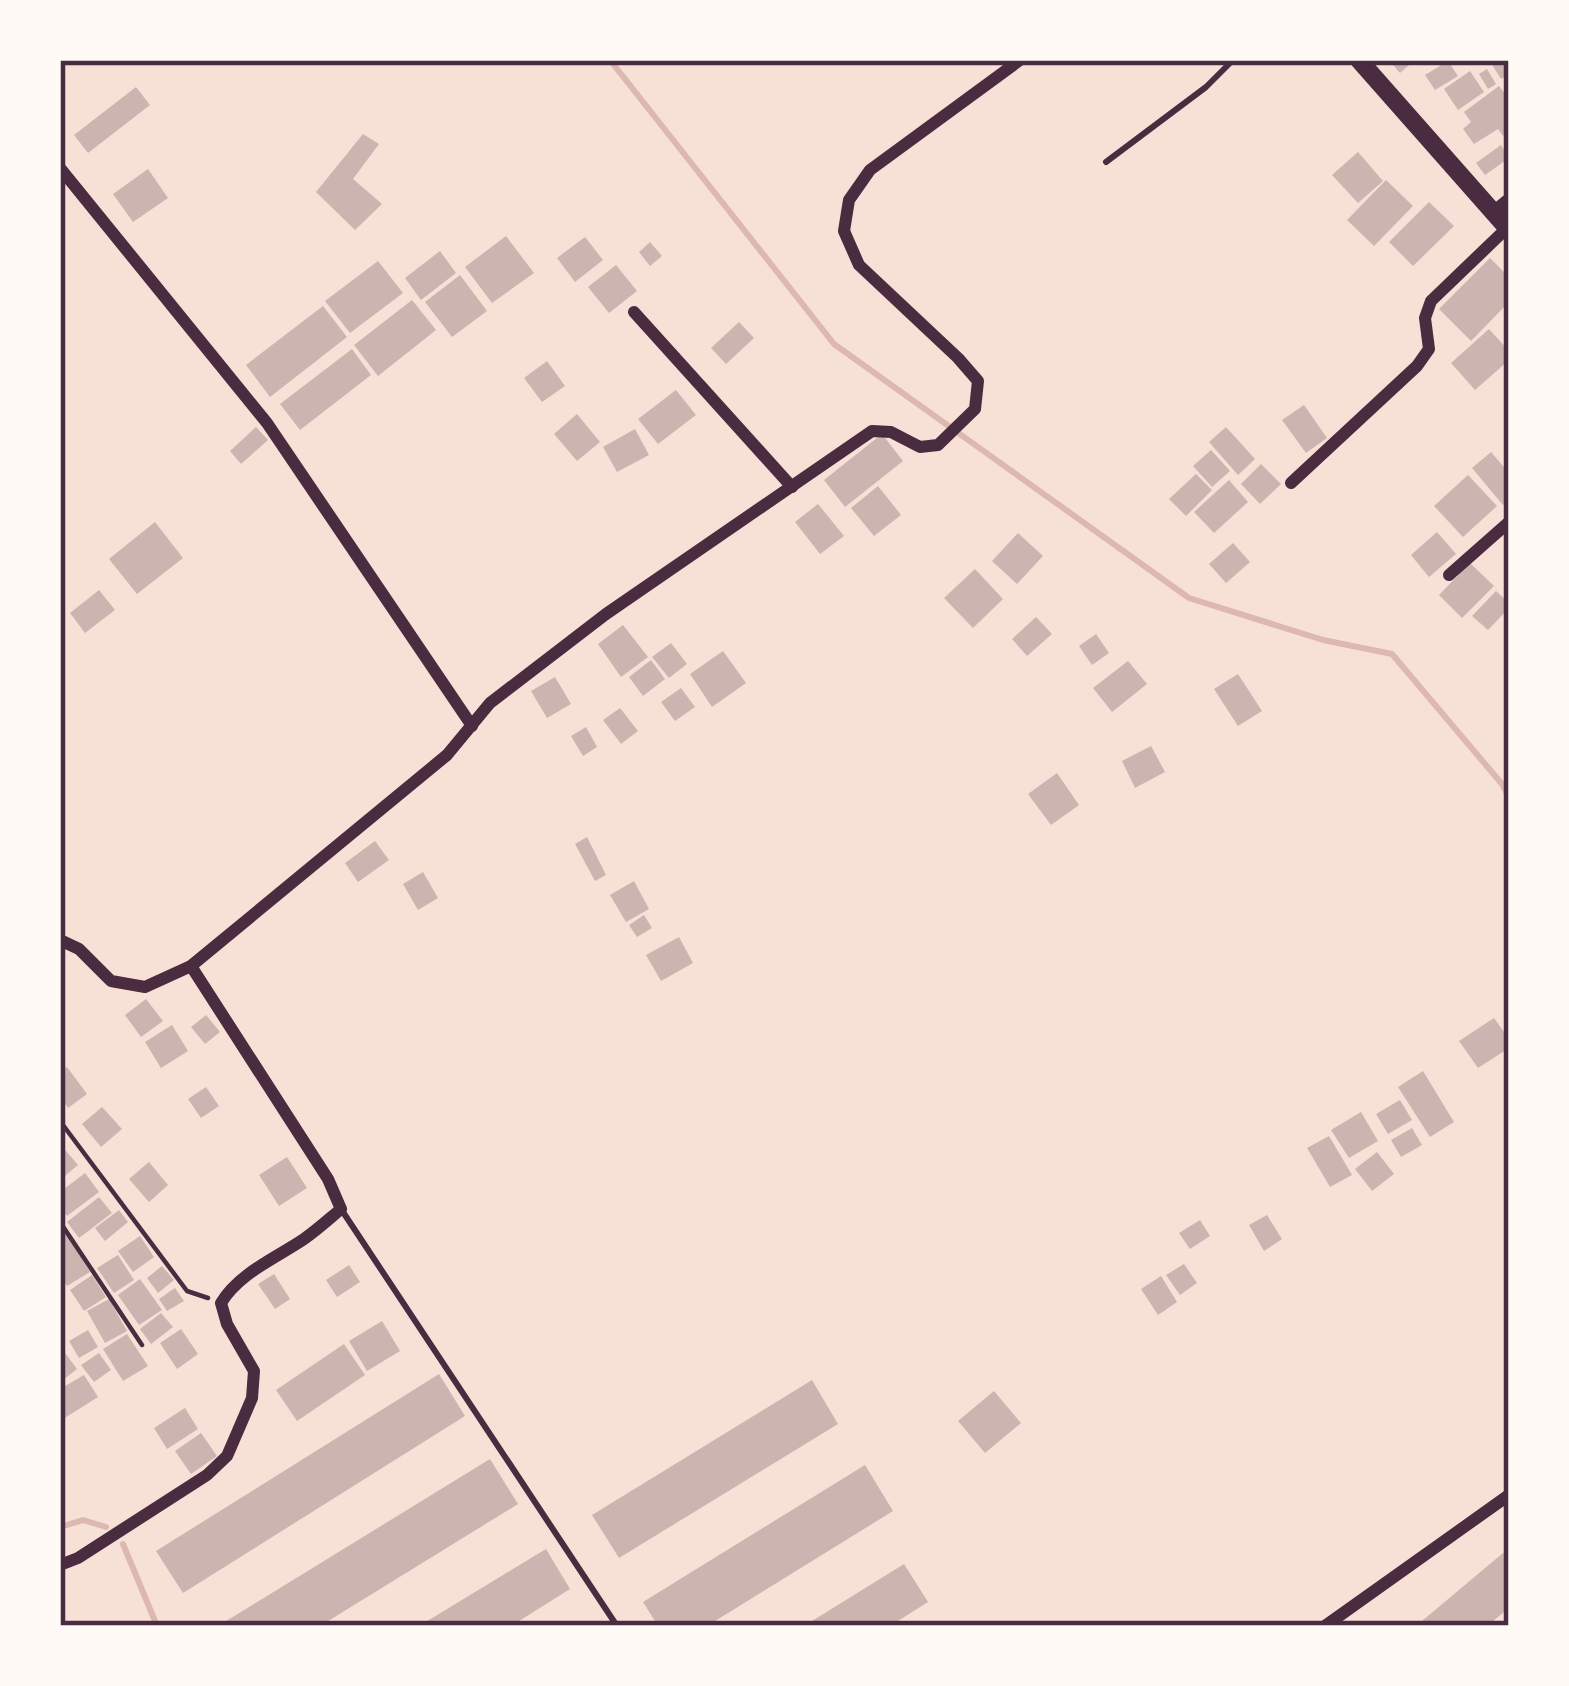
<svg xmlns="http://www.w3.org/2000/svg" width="1569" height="1686" font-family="'Work Sans',sans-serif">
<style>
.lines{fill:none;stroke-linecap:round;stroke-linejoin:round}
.stream{stroke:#dcb8b0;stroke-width:6}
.building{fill:#ccb4b1}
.path{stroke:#4a2c40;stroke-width:4.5}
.service{stroke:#4a2c40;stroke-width:6}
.minor{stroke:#4a2c40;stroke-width:12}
.secondary{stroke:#4a2c40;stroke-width:18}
.neatline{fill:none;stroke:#4a2c40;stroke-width:4.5}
</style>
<rect width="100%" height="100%" fill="#f7e1d7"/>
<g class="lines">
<!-- stream -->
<g class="stream">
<polyline points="610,60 834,344 1189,598 1323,640 1392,654 1502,784 1509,797"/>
<polyline points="60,1527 83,1520 106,1527"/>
<polyline points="123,1544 157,1626"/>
</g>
</g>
<!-- building -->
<g class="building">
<polygon points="1389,60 1415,60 1400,73"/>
<polygon points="1496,60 1509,60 1509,74 1501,79 1491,63"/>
<polygon points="1448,61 1458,76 1435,90 1425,75"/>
<polygon points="1487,69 1496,84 1488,89 1479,74"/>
<polygon points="1470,71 1484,92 1458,110 1444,89"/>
<polygon points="1499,86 1507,96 1509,94 1509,131 1503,136 1498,129 1474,144 1463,129 1471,122 1464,112"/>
<polygon points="136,87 150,105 88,153 74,135"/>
<polygon points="363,134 379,144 353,179 382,204 355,230 316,192"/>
<polygon points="1501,145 1509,158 1485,175 1476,163"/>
<polygon points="1358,152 1383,181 1358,203 1332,175"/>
<polygon points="148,169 168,198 133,222 113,194"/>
<polygon points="1386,180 1413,206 1374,246 1347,220"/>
<polygon points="1429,202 1454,226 1413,266 1389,242"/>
<polygon points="506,236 534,273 492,303 465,267"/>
<polygon points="585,237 603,260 575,282 557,258"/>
<polygon points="650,242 662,256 650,266 639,252"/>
<polygon points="440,251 456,273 421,300 405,278"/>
<polygon points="1490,258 1509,277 1509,302 1471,341 1439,309"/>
<polygon points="378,261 403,293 350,333 325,301"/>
<polygon points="616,265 637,291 609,313 588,287"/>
<polygon points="460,275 487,311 452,337 425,302"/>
<polygon points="412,300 436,330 378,376 354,345"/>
<polygon points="323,306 347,337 270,397 246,365"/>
<polygon points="739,322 754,338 726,364 711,348"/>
<polygon points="1489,329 1509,351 1509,360 1475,390 1451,363"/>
<polygon points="352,349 371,375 300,430 280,404"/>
<polygon points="547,361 565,386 542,402 524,378"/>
<polygon points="676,390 696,415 658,444 638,419"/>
<polygon points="1304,405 1327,438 1306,453 1282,420"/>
<polygon points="577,414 600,442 577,461 554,434"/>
<polygon points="256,427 268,440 241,464 230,451"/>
<polygon points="1226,427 1255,459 1238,475 1209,442"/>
<polygon points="635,429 649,455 617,472 603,447"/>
<polygon points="882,434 903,461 845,507 824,480"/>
<polygon points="1211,450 1230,471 1212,487 1193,466"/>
<polygon points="1491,452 1509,473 1509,500 1503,505 1472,468"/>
<polygon points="1261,464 1281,484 1260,504 1241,484"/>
<polygon points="1196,474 1212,490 1186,516 1169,499"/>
<polygon points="1468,475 1497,506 1463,537 1434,506"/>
<polygon points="1229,480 1248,502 1214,533 1194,512"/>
<polygon points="878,486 901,515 874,536 851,508"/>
<polygon points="818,504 844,536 820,554 795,522"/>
<polygon points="155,522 183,558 137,594 109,559"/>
<polygon points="1437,532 1456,554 1429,577 1411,555"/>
<polygon points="1018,533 1043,556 1017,584 992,561"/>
<polygon points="1233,543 1250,562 1226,583 1209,564"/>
<polygon points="1470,563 1494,586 1462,618 1439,595"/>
<polygon points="975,569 1003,599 973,628 944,598"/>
<polygon points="99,590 115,610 85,633 70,613"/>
<polygon points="1496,591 1509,603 1509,608 1488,630 1472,616"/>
<polygon points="1036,617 1052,634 1027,656 1012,639"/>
<polygon points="623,625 648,657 621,677 598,644"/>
<polygon points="1096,634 1109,653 1092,665 1079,646"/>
<polygon points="671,643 687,664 669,678 652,657"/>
<polygon points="723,651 746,683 712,707 690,674"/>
<polygon points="651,660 665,679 643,696 629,677"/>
<polygon points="1128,661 1147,684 1112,712 1093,688"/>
<polygon points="1238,674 1262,711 1238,726 1214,689"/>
<polygon points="555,677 571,704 547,718 531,691"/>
<polygon points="681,688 695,707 675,721 661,702"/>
<polygon points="620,708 638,731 621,744 603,720"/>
<polygon points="586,727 597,747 583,756 571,736"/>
<polygon points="1151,746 1165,772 1135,788 1122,761"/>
<polygon points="1057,773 1079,805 1051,825 1028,794"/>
<polygon points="587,837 606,875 595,881 575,844"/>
<polygon points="375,841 389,860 358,882 345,863"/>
<polygon points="423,872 438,898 418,910 403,884"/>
<polygon points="634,881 649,909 626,922 610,895"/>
<polygon points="644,915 652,928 637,937 629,925"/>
<polygon points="679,937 693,963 661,981 646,955"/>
<polygon points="146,999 163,1021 141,1037 125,1015"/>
<polygon points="206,1015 220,1032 205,1044 191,1027"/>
<polygon points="1494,1018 1509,1039 1509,1048 1478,1068 1459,1041"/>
<polygon points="172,1025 188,1051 161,1068 145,1042"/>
<polygon points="67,1067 87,1094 68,1108 60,1097 60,1072"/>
<polygon points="1423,1071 1454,1122 1430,1137 1398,1087"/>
<polygon points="206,1087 219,1106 201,1118 188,1099"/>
<polygon points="1400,1100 1412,1120 1388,1134 1376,1114"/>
<polygon points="102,1107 122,1129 101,1147 82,1124"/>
<polygon points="1361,1112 1378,1141 1349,1158 1331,1130"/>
<polygon points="1412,1128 1422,1145 1401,1157 1391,1140"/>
<polygon points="1329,1136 1352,1175 1330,1187 1307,1148"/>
<polygon points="60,1144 78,1165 60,1180"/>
<polygon points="1377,1152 1394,1174 1372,1191 1355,1169"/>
<polygon points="287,1157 307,1188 279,1206 259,1175"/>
<polygon points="149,1162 168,1185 149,1202 129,1179"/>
<polygon points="85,1173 99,1192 67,1216 60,1206 60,1192"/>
<polygon points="99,1197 112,1213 79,1238 67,1222"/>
<polygon points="119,1210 128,1222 105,1241 95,1228"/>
<polygon points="1267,1215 1282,1239 1264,1251 1249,1225"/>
<polygon points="1200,1220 1210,1236 1190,1249 1179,1233"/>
<polygon points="66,1233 90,1272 67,1286 60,1275 60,1237"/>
<polygon points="140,1236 154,1257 133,1272 118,1251"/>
<polygon points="118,1255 134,1280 114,1293 97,1268"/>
<polygon points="1184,1264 1197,1283 1180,1295 1166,1275"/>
<polygon points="349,1265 360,1282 337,1297 326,1280"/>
<polygon points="162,1266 174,1280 158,1293 147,1278"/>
<polygon points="274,1274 290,1299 275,1309 258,1284"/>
<polygon points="92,1275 106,1297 84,1311 70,1290"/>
<polygon points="1161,1276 1177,1302 1158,1315 1141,1289"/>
<polygon points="140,1279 162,1310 139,1325 118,1295"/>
<polygon points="175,1288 184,1301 167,1311 159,1299"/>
<polygon points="109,1299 127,1331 105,1343 87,1311"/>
<polygon points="161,1313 173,1327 151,1344 140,1329"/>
<polygon points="382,1321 400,1351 367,1371 349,1341"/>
<polygon points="181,1329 198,1354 177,1369 160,1343"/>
<polygon points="88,1330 98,1347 79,1358 69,1341"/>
<polygon points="127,1334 148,1366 123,1381 103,1349"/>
<polygon points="344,1344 365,1375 297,1421 276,1390"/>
<polygon points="60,1346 77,1369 63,1380 60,1376"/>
<polygon points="99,1353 111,1370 94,1382 81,1365"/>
<polygon points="439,1374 465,1416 183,1593 156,1551"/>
<polygon points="84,1375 98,1397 63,1419 60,1413 60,1389"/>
<polygon points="812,1380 838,1424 619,1558 592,1515"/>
<polygon points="994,1391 1021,1423 985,1453 958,1421"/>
<polygon points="185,1408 198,1429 167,1449 154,1428"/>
<polygon points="201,1433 217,1456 191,1474 175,1451"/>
<polygon points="490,1459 518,1504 320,1626 218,1626"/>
<polygon points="865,1465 893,1511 707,1626 658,1626 643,1602"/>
<polygon points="1509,1548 1509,1608 1487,1626 1416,1626"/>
<polygon points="546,1549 570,1589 511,1626 419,1626"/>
<polygon points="904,1564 928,1602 890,1626 804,1626"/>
</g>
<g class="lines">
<!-- path -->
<g class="path">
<polyline points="60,1121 187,1291 208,1298"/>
<polyline points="60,1222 142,1345"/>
</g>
<!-- service -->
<g class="service">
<polyline points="1106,162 1206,87 1233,60"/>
<polyline points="343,1212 617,1626"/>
</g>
<!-- minor -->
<g class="minor">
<polyline points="60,168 267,423 472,726"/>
<polyline points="1493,212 1509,199"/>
<polyline points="634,312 792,487"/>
<polyline points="1291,483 1417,366 1429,349 1425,318 1431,301 1507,228"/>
<polyline points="1449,575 1509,522"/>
<polyline points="60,940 79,949 111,981 145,987 191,966 447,755 490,703 606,614 872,431 891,432 920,447 938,445 975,409 978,381 958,358 859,265 844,231 849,200 870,170 1020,60"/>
<path d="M60,1565L78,1558L207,1475L227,1456L252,1398L254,1371L227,1324L221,1303C239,1273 276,1258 304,1239C317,1230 329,1219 341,1209L328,1179L191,966"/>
<polyline points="1325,1626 1509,1495"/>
</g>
<!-- secondary -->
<polyline class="secondary" points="1359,60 1509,230"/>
</g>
<!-- border -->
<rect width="1569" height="1686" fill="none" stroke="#fffaf5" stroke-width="126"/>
<rect x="63" y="63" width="1443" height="1560" class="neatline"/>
</svg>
